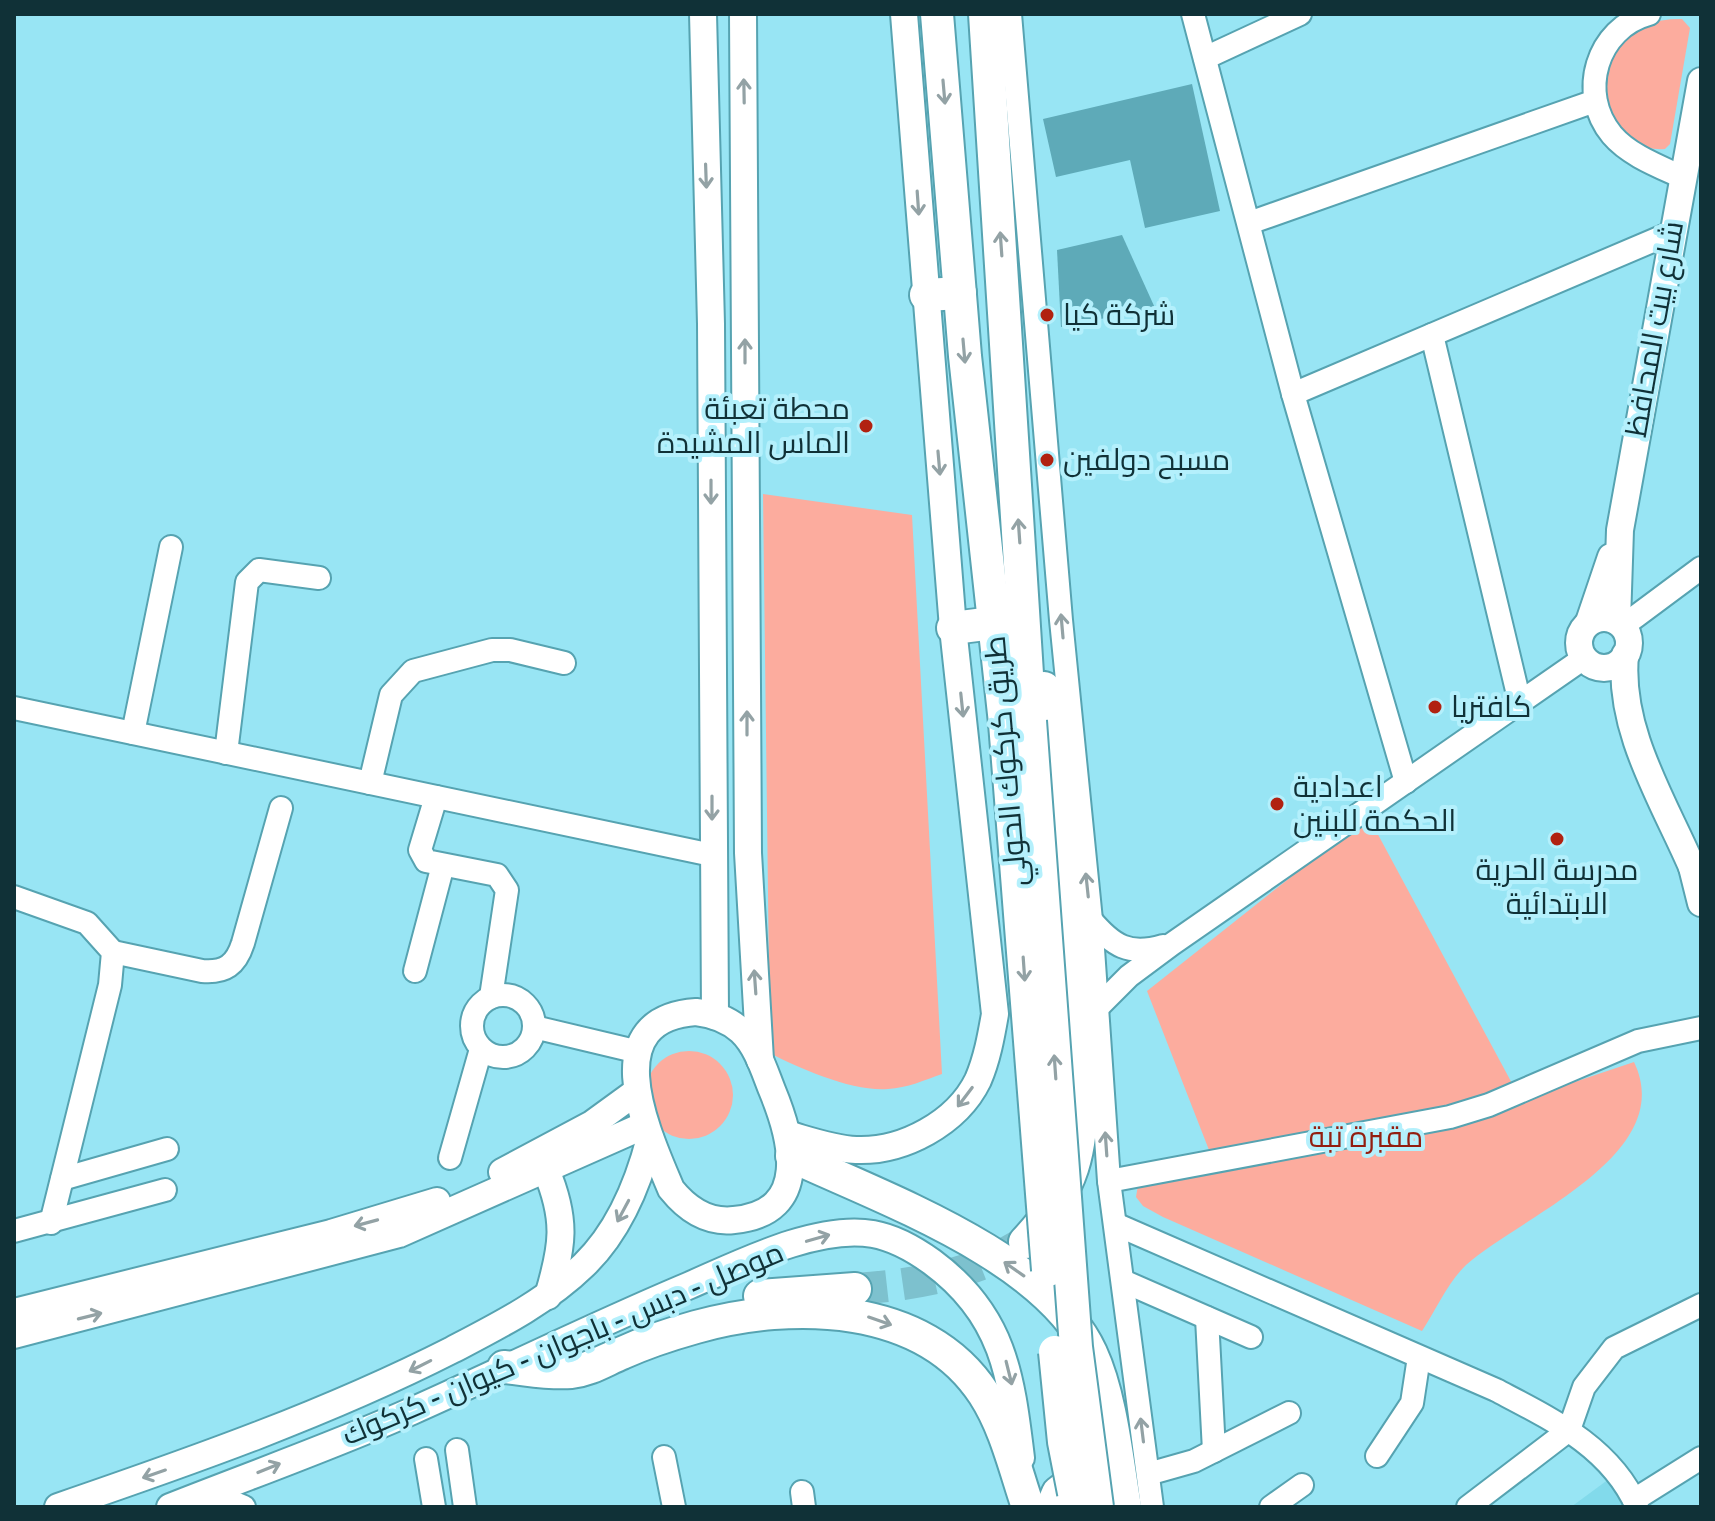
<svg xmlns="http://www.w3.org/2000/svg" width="1715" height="1521" font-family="Signika,Cairo,sans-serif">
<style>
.built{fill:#82daeb}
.green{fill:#fcac9e}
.building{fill:#5eaab8}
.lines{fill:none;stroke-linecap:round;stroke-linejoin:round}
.highway-tunnel{stroke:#7dc1ce;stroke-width:32;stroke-dasharray:32 16;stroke-linecap:butt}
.minor-casing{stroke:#56a3b1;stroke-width:26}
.major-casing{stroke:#56a3b1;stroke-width:30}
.highway-casing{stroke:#56a3b1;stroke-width:36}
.minor{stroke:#fff;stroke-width:22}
.major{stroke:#fff;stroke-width:26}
.highway{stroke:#fff;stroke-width:32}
.highway-bridge-casing{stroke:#56a3b1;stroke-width:36;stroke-linecap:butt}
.highway-bridge{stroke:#fff;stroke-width:32}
.oneway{stroke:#93a2a5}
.poi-dot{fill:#b12211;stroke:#b4f0fc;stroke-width:3}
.labels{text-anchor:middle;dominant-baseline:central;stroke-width:8;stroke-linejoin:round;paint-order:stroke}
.poi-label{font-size:30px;fill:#103137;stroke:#b4f0fc;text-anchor:start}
.street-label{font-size:30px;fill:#103137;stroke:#b4f0fc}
.park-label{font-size:30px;fill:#931e10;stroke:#b4f0fc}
</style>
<rect width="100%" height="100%" fill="#98e5f4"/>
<!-- built -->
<polygon class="built" points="1609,1479 1623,1507 1571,1507"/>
<!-- green -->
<g class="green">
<path d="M1682,19L1690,28L1670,144L1665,149C1591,155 1575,17 1682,19Z"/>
<path d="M763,494L912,515L942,1074C925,1080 907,1088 888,1089C854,1092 800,1069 770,1053Z"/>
<path d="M1368,816L1521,1100L1634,1062C1679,1155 1518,1218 1466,1265C1448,1282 1436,1310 1422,1331L1163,1217L1143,1206L1136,1197L1138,1185L1216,1168L1147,991Z"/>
<circle cx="689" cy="1095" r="44"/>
</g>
<!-- building -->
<g class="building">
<polygon points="1192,84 1220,211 1145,228 1130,160 1056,177 1043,119"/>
<polygon points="1122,235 1155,308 1061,327 1057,250"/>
</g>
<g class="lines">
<!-- highway-tunnel -->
<path class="highway-tunnel" d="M855,1289C913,1285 969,1276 1020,1245"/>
<!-- minor casing -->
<g class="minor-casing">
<g id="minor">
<polyline points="1010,14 1061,620 1091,920 1109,1181 1152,1507"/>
<polyline points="1193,14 1293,394 1406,782"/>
<path d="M1649,14C1597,28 1577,93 1612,135C1629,155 1658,166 1682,177"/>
<polyline points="1205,58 1300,14"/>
<polyline points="1249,223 1595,101"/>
<polyline points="1432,335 1520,703"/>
<polyline points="1293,394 1671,233"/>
<polyline points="1623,626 1701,568"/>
<polyline points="14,708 712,855"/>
<polyline points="133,733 171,547"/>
<polyline points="226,753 247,582 259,570 319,578"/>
<polyline points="370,783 391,695 413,671 492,650 510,650 564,663"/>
<polyline points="436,797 420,850 426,861 497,875 507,890 491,997"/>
<polyline points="14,897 87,923 113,952 110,985 51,1223"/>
<path d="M1091,920C1113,946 1129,956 1163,946"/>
<path d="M113,952L202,971C225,973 236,965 243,943L281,808"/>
<polyline points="415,971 443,865"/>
<circle cx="503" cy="1026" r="31"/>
<polyline points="1097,1008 1129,976 1172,944 1584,658"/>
<polyline points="534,1027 639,1052"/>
<polyline points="450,1158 481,1049"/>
<polyline points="62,1179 167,1149"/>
<polyline points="1109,1181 1450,1117 1489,1105 1638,1041 1701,1028"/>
<path d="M1115,1224L1496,1390C1551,1419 1611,1447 1637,1507"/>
<polyline points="14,1231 165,1190"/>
<polyline points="1123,1281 1251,1337"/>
<polyline points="1207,1318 1214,1451"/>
<polyline points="457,1450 465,1507"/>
<polyline points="1377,1456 1412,1403 1419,1357"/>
<polyline points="664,1457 674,1507"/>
<polyline points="426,1459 434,1507"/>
<polyline points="1148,1474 1194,1461 1289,1413"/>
<polyline points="208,1492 244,1507"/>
<polyline points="802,1492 804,1507"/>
<polyline points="1634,1500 1701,1458"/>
<polyline points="1271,1507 1302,1485"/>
<polyline points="1468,1507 1569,1430 1584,1387 1614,1348 1701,1305"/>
</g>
</g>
<!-- major casing -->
<g class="major-casing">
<g id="major">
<polyline points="703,14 711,324 715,1016"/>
<polyline points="743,14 748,853 760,1060"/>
<circle cx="1604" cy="643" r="25"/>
<polyline points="1617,621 1620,530 1701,81"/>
<polyline points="1589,622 1611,557"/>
<path d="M1625,655C1618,730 1663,800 1692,867L1701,877"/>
<polyline points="1692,867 1701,903"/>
<path d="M696,1012C713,1014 728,1019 741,1031C757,1046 764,1070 772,1090C792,1138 812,1213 734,1220C708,1223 687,1209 671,1189C649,1136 593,1019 696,1012Z"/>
<path d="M790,1135C811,1141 834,1149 856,1150C903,1152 957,1123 978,1080C987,1059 991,1037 995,1014L953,628L904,14"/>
<path d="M546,1170C567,1220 563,1246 548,1296"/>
<polyline points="502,1172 592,1124 636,1092"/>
<polyline points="14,1312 331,1233 437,1201"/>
<polyline points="14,1335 399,1234 645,1125"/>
<path d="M58,1507C192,1461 326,1414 452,1350C498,1326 546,1302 584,1265C619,1231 638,1185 650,1138"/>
<path d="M170,1507C251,1475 333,1446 412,1411C504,1370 595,1325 688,1286C739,1264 817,1224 873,1234C895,1238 914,1249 932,1262C1004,1315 1011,1376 1021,1458"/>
</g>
</g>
<!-- highway casing -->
<g class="highway-casing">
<g id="highway">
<polyline points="937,14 965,356 1005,723"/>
<polyline points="985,14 1030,721"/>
<polyline points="926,295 960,293"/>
<polyline points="953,628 993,623"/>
<path d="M792,1156C884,1199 1046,1256 1091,1353C1111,1396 1117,1460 1125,1507"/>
<path d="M1025,1242C1074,1190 1083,1150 1082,1080L1050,707L1044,688"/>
<polyline points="760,1296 855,1289"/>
<path d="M504,1367C526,1369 549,1374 571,1372C590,1370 605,1360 622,1353C646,1342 671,1334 696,1327C792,1300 924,1302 984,1394C1006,1428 1015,1469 1028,1507"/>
<polyline points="1052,1507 1058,1493 1071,1483 1095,1487"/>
</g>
</g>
<!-- minor -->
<use href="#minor" class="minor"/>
<!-- major -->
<use href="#major" class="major"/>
<!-- highway -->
<use href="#highway" class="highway"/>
<!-- highway-bridge casing -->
<g class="highway-bridge-casing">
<g id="highway-bridge">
<polyline points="1030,721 1076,1347 1097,1507"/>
<polyline points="1005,723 1048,1270"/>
<polyline points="1055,1352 1064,1442 1074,1493"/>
</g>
</g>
<!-- highway-bridge -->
<use href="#highway-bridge" class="highway-bridge"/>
</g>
<!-- one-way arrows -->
<defs><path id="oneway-shaft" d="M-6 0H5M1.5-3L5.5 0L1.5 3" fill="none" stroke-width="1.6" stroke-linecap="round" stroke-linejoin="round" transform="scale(2)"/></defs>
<g class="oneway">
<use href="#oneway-shaft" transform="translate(744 91) rotate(-91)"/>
<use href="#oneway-shaft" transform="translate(944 92) rotate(85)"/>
<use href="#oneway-shaft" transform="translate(706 176) rotate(88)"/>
<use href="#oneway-shaft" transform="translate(918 203) rotate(86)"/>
<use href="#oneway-shaft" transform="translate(1001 244) rotate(-94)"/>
<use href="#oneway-shaft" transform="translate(745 351) rotate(-90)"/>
<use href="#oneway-shaft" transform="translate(964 351) rotate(85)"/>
<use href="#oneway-shaft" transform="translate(939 463) rotate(85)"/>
<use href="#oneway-shaft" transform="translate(711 492) rotate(90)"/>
<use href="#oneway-shaft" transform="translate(1019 531) rotate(-94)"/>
<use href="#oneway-shaft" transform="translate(1062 626) rotate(-95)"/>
<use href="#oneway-shaft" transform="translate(962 705) rotate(84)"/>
<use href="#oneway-shaft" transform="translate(747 723) rotate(-90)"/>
<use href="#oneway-shaft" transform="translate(712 808) rotate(90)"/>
<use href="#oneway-shaft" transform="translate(1087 885) rotate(-96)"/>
<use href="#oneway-shaft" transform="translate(1024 969) rotate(86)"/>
<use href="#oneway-shaft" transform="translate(755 982) rotate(-94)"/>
<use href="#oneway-shaft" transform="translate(1055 1067) rotate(-94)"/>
<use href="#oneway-shaft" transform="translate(965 1097) rotate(127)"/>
<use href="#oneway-shaft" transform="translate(1106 1144) rotate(-94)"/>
<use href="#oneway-shaft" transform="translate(623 1211) rotate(118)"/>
<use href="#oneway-shaft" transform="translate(366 1223) rotate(165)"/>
<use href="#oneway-shaft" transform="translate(818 1238) rotate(-16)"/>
<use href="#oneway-shaft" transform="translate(1014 1269) rotate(-145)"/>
<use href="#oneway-shaft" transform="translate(90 1316) rotate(-14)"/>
<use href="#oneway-shaft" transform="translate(880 1321) rotate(19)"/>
<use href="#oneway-shaft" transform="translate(420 1366) rotate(153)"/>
<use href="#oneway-shaft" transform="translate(1009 1373) rotate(76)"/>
<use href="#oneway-shaft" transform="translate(1142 1430) rotate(-97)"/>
<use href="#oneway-shaft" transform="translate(269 1468) rotate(-22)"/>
<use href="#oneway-shaft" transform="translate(154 1474) rotate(161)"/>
</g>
<!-- markers -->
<g class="poi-dot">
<circle cx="1047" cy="315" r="8"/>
<circle cx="866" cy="426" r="8"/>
<circle cx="1047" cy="460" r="8"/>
<circle cx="1435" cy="707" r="8"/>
<circle cx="1277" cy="804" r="8"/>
<circle cx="1557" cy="839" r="8"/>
</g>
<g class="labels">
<!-- poi labels -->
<g class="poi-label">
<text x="1063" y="315">شركة كيا</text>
<text x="850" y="409" text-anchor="end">محطة تعبئة<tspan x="850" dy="34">الماس المشيدة</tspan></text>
<text x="1063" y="460">مسبح دولفين</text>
<text x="1451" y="707">کافتریا</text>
<text x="1293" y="787">اعدادية<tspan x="1293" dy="34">الحكمة للبنين</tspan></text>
<text x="1557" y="870" text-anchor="middle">مدرسة الحرية<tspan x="1557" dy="34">الابتدائية</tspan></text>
</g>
<!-- street labels -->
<g class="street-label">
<text transform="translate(1655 329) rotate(-80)">شارع بيت المحافظ</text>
<text transform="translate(1006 761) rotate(-95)">طريق كركوك الحولي</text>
<text transform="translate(563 1344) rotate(-23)">موصل - دبس - باجوان - كيوان - كركوك</text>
</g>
<!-- park labels -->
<g class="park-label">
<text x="1366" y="1137">مقبرة تبة</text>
</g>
</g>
<!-- border -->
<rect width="1715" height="1521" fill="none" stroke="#103137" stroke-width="32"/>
</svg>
